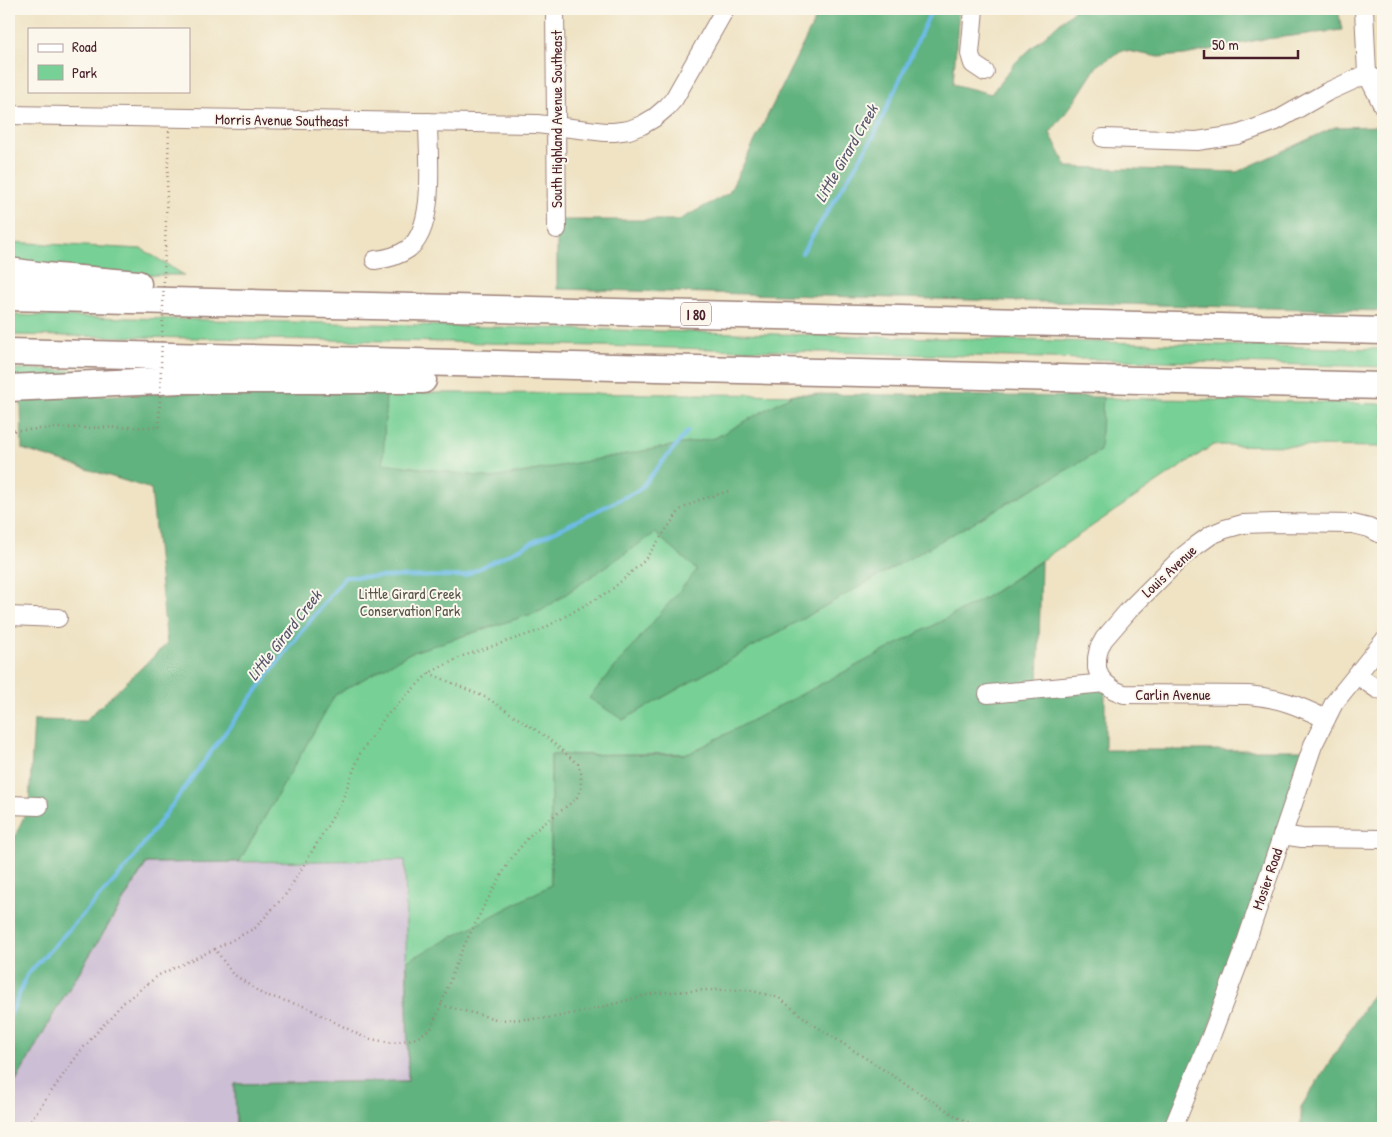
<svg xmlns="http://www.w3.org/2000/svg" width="1392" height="1137" font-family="'Patrick Hand',sans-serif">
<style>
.industrial{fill:#ccbed4}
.green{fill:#77d095;stroke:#607860}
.forest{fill:#61b27e;stroke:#566854}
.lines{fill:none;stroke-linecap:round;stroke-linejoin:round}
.stream{stroke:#6ebce8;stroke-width:4}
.minor-casing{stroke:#9c8178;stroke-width:20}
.highway-casing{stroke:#9c8178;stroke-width:29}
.path{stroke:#9c8178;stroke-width:2.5;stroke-dasharray:1 4;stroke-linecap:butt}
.minor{stroke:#fff;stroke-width:18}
.highway{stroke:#fff;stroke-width:26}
.path-bridge{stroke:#9c8178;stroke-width:2.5;stroke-dasharray:1 4;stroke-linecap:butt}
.labels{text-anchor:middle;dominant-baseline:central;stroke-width:4;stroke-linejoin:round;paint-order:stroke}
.shield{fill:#fbf7ec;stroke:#7f6065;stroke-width:1}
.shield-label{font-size:14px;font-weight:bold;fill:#4a1f2b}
.street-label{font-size:15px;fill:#4a1f2b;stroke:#fbf7ec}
.park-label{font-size:15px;fill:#58544b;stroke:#fbf7ec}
.water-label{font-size:16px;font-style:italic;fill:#57566d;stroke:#fbf7ec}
</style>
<rect width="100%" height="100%" fill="#fbf7ec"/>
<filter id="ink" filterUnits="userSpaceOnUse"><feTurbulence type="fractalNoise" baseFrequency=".02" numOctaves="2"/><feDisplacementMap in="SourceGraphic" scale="10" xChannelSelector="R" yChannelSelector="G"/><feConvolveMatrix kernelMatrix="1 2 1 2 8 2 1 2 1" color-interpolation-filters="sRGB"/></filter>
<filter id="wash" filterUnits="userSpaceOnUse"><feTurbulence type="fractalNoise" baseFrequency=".0096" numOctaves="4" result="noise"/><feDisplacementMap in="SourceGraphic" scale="20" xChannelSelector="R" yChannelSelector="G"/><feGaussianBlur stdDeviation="1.12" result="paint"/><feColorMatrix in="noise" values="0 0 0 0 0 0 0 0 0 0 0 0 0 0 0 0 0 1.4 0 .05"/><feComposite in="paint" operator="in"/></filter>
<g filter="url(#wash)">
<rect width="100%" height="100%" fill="#efe3c4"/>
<!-- industrial -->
<polygon class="industrial" points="405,860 408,1081 236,1084 236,1128 9,1128 9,1094 57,1008 147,863"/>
<!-- green -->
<g class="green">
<polygon points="9,242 142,249 184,275 136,275 9,262"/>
<polygon points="9,315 1383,349 1383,367 448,342 9,335"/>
<polygon points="9,369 97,371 9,382"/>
<path d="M204,392C597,394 990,393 1383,404V447L1213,445L985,598L983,750L551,755V1128H236L235,1084L408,1081L405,860L147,863L57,1008L9,1094L85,721L202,611Z"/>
</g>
<!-- forest -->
<g class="forest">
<polygon points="829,9 959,9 953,84 991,94 1016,62 1075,9 1338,9 1342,30 1258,40 1185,55 1159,57 1122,50 1097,66 1074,102 1050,133 1067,167 1237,172 1335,127 1383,126 1383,311 557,289 557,220 679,220 729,193 817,16"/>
<polygon points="204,392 386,393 383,463 493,478 715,438 794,394 1103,397 1100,451 623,720 589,698 697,570 655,533 541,611 410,653 335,695 239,862 146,863 57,1008 9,1094 9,850 29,805 34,720 85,721 167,644 151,489 22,449 21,398"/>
<polygon points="1041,561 1038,689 1105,683 1105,750 1312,750 1173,1128 236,1128 235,1084 408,1081 407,961 551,885 551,755 688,754 985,598"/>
<polygon points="1383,978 1383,1128 1301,1128 1301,1107"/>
</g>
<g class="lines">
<!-- stream -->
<g class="stream">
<polyline points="802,253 874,136 932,9"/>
<polyline points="9,1019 27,975 126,868 230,726 298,636 345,577 464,576 639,490 688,431"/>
</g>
</g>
</g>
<g filter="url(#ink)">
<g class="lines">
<!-- minor casing -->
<g class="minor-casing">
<g id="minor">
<polyline points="555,9 557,229"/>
<polyline points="974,9 970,54 973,64 985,72"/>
<polyline points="1364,9 1367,74 1383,106"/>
<polyline points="9,115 537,124 605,132 614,132 629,130 642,125 654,118 667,107 674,99 725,9"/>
<polyline points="1103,138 1197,141 1237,135 1276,121 1327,92 1367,74 1383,83"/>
<path d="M375,260C386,259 398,256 408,249C437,228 428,155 428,122"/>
<polyline points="9,616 58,618"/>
<polyline points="1357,675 1377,689 1383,690"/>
<polyline points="1105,683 1100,677 1097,668 1097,658 1099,648 1104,639 1129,610 1182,557 1197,545 1211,535 1225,529 1243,524 1274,523 1353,524 1369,528 1383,535"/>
<path d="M988,694L1105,683L1114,690L1124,694L1248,695C1280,698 1297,705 1326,719"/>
<polyline points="9,805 39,806"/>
<polyline points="1282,835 1302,838 1383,839"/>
<polyline points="1173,1128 1211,1036 1242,954 1313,745 1334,703 1383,642"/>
</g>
</g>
<!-- highway casing -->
<g class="highway-casing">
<g id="highway">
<polyline points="9,271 45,276 138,284"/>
<polyline points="9,297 1383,331"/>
<polyline points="9,352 1383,386"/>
<polyline points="9,388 180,380 423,380"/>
</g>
</g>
<!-- path -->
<g class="path">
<polyline points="165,247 169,131"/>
<polyline points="9,431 55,428 159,427"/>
<polyline points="429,673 487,698 545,736 578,764 581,773 581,789 576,799 532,833 510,860 484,906 459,956 441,1005"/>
<polyline points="215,949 255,928 287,893 341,803 360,754 385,717 429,673 463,656 541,630 610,591 644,561 680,510 696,501 729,491"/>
<polyline points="25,1128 82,1049 123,1003 159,975 215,949 232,973 262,994 306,1007 365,1038 393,1043 417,1038 431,1028 441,1005 500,1020 551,1018 594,1009 655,993 707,990 749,990 779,998 811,1023 957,1117 981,1128"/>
</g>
<!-- minor -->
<use href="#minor" class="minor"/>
<!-- highway -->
<use href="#highway" class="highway"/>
<!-- path-bridge -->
<polyline class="path-bridge" points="159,427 165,247"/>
</g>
</g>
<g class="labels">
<!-- shield labels -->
<rect class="shield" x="681" y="302.5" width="30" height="23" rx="4"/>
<g class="shield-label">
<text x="696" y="314">I 80</text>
</g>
<!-- street labels -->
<g class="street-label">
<text transform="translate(556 119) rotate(-90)">South Highland Avenue Southeast</text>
<text transform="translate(282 120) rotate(1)">Morris Avenue Southeast</text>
<text transform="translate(1169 571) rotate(-43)">Louis Avenue</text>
<text x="1173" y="694">Carlin Avenue</text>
<text transform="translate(1267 879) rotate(-71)">Mosier Road</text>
</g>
<!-- park labels -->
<g class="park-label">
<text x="410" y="593">Little Girard Creek<tspan x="410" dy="17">Conservation Park</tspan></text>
</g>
<!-- water labels -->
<g class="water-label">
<text transform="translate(846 153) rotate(-60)">Little Girard Creek</text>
<text transform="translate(284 635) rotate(-52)">Little Girard Creek</text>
</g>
</g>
<!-- margin -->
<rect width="1392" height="1137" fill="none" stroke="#fbf7ec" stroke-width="30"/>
<!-- legend -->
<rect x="28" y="28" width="162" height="65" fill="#fbf7ec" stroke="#b4a19f"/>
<rect x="38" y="44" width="25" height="8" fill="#ffffff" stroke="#b4a19f"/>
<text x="72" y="52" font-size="15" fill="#4a1f2b">Road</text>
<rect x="38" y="65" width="25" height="15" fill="#77d095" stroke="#b4a19f"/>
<text x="72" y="78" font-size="15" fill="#4a1f2b">Park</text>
<!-- scale -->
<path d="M1204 50v8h94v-8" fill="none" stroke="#4a1f2b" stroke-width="2.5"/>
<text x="1212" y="50" font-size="15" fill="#4a1f2b" stroke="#fbf7ec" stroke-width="4" paint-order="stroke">50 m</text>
</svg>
